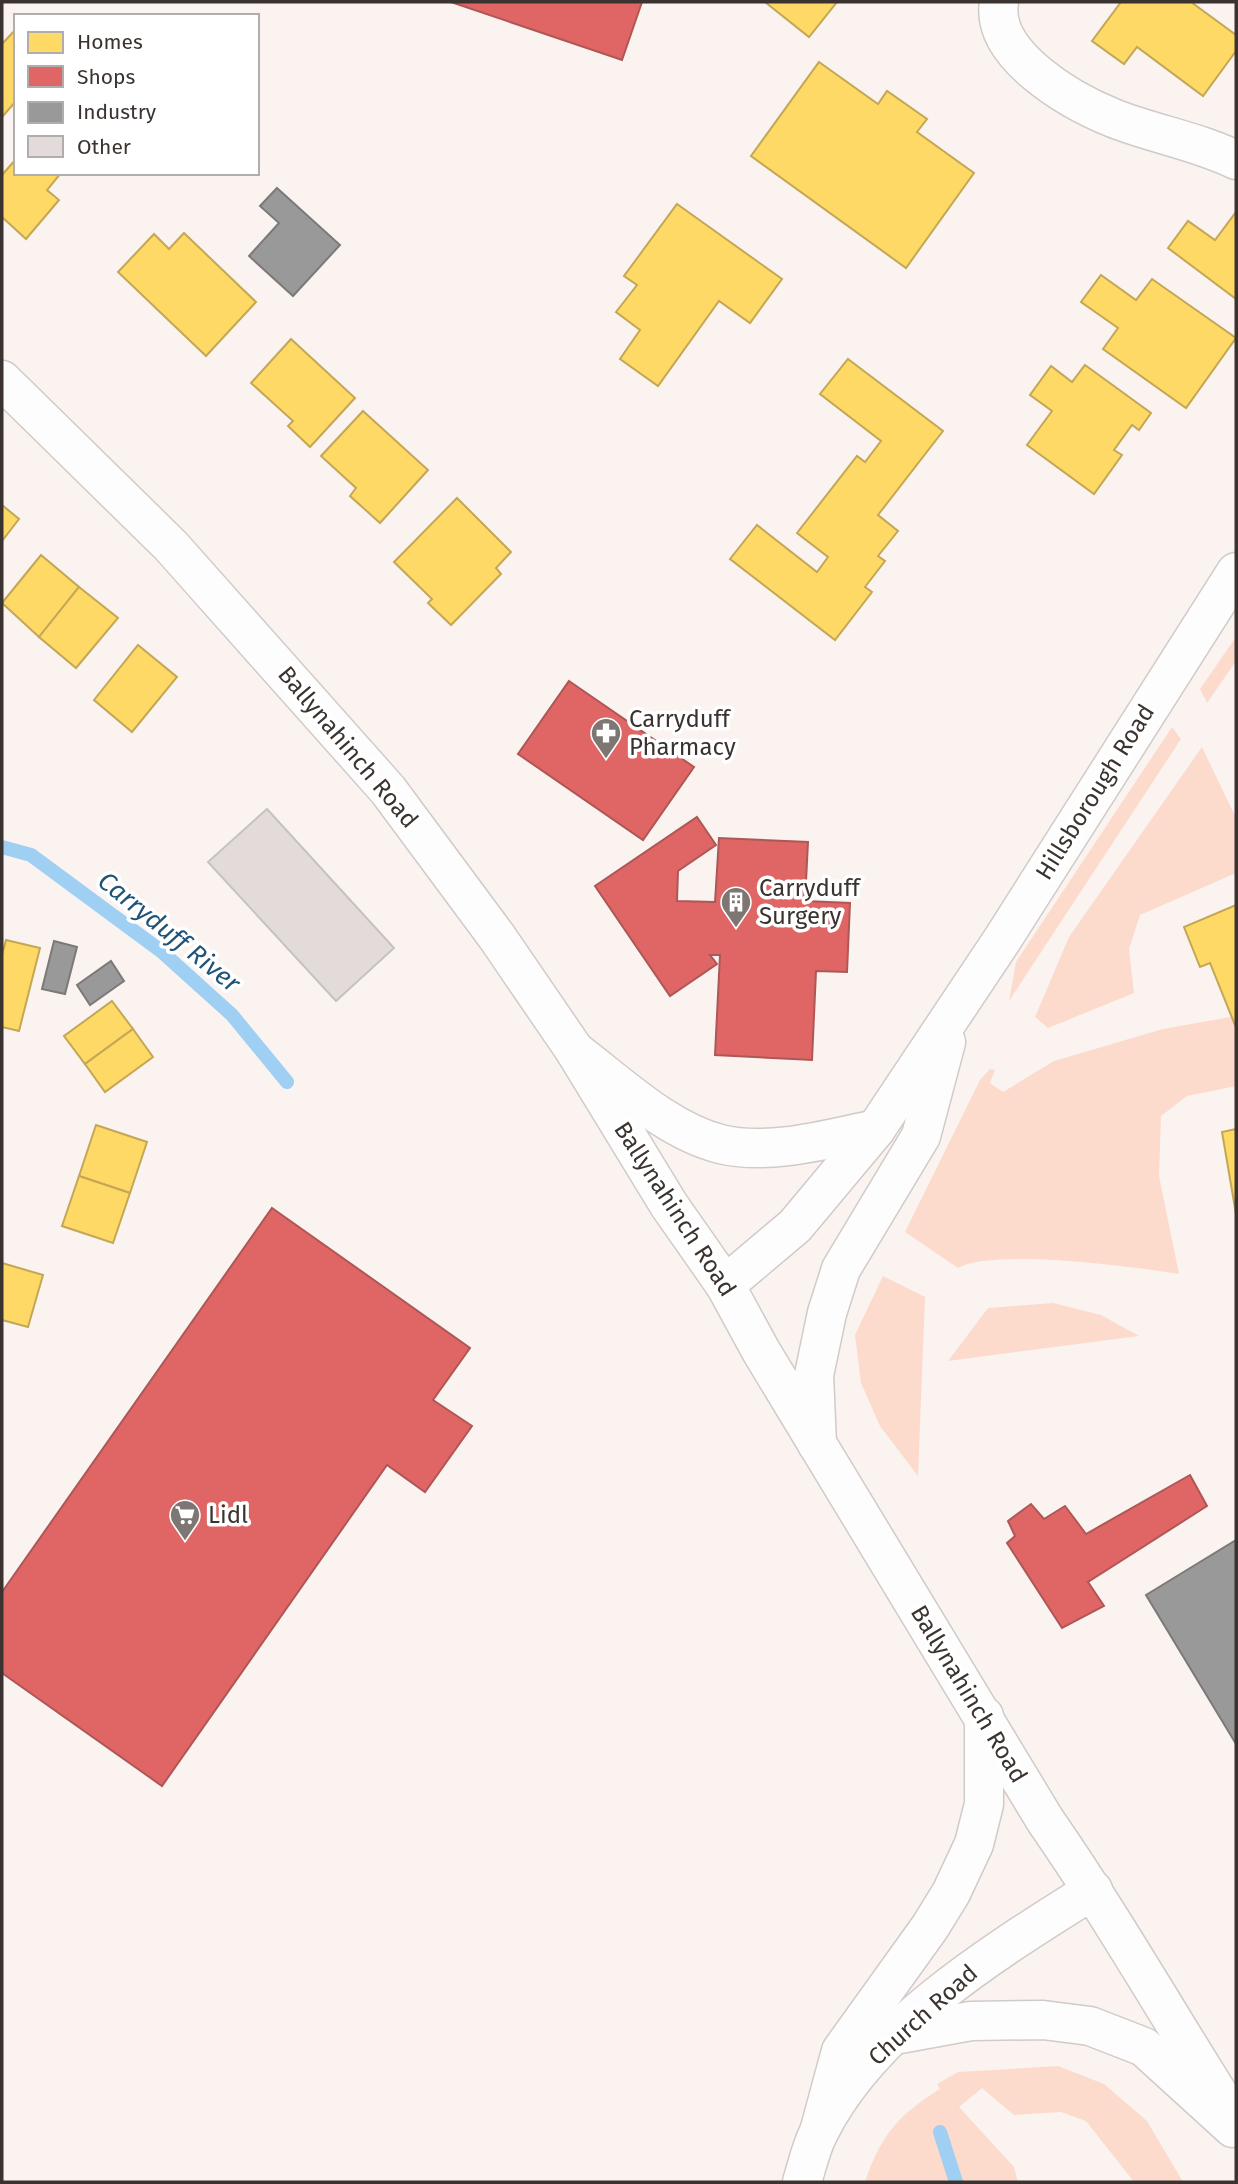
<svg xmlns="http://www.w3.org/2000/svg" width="1238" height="2184" font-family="'Fira Sans',sans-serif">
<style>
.green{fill:#fcdbcc}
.homes{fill:#ffd966;stroke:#c4a756;stroke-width:2}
.shops{fill:#e06666;stroke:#ae5756;stroke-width:2}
.industry{fill:#999;stroke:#7c7a79;stroke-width:2}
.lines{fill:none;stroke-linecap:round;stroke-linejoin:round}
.stream{stroke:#9fcff3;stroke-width:14}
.building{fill:#e3dbd9;stroke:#c8c2be;stroke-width:2}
.minor-casing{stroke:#d1cbc8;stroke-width:41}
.major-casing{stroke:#d1cbc8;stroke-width:41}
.highway-casing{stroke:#d1cbc8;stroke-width:41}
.minor{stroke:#fefdfd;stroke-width:38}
.major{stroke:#fefdfd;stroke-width:38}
.highway{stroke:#fefdfd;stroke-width:38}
.labels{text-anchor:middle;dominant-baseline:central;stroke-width:7;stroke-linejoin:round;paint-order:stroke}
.poi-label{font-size:24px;fill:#3a332f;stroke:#fff;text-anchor:start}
.street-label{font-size:24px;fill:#3a332f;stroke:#fff}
.water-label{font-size:26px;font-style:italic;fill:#1f5377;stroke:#fff}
</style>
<rect width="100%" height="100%" fill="#faf3f0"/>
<!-- green -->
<g class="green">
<polygon points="1236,637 1236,661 1207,703 1200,689"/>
<polygon points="1172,727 1181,739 1009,1001 1016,962"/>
<polygon points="1202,747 1236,818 1236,873 1140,915 1129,949 1134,993 1048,1028 1035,1017 1069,937"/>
<path d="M1236,1016V1086L1187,1096L1161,1116L1159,1176L1179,1274C1133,1267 995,1248 958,1268L905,1232L980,1080L990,1069L995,1070L990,1083L1003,1092L1054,1061L1163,1029Z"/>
<polygon points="883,1276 925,1297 918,1476 880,1426 861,1383 855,1335"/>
<polygon points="1053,1303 1101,1315 1139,1336 948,1361 988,1308"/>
<path d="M1058,2066L1104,2084L1147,2121L1183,2182H1134L1086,2121L1061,2112L1014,2115L982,2088L959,2107L1014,2167L1018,2182H865C881,2135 898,2115 940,2089L937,2084L958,2072Z"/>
</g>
<!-- homes -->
<g class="homes">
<polygon points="765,2 837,2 809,37"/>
<polygon points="1121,2 1191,2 1236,35 1236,51 1203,96 1137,47 1124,64 1092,41"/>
<polygon points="16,29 16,101 2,117 2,44"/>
<polygon points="819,62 878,104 887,91 927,119 917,132 974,173 906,268 751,156"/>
<polygon points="16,159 16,173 61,173 47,190 59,200 26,239 2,217 2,175"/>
<polygon points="677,204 782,279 750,323 719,301 658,386 620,359 640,330 616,312 637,285 624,276"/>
<polygon points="1236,212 1236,299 1168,248 1188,221 1215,240"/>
<polygon points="184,233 256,302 206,356 118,272 154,234 169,249"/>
<polygon points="1101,275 1136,300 1152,279 1236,338 1186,408 1103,349 1118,328 1081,302"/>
<polygon points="291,339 355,398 310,447 288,426 293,421 251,383"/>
<polygon points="848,359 943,431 878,515 898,531 878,556 885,561 865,587 872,592 835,640 730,559 757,525 817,572 828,557 797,533 857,456 865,462 881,441 820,394"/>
<polygon points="1085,365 1151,413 1139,430 1132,425 1114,450 1122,455 1094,494 1027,445 1052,411 1030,395 1051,366 1072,382"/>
<polygon points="363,411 428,470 380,523 350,496 356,488 321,456"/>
<polygon points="457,498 511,552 496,568 501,574 451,625 428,603 432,599 394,562"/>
<polygon points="2,505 19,519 2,541"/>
<polygon points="41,555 79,587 39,637 2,603"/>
<polygon points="79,587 118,618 76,668 39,637"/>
<polygon points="138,645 177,677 132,732 94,700"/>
<polygon points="1236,905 1236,1024 1235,1025 1210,963 1200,967 1184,927"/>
<polygon points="6,940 40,948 19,1031 2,1027 2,955"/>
<polygon points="112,1001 133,1029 85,1064 64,1036"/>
<polygon points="133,1029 153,1057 105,1092 85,1064"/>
<polygon points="96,1125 147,1142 130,1193 79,1176"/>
<polygon points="1236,1129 1236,1214 1222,1132"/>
<polygon points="79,1176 130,1193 113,1243 62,1226"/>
<polygon points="2,1263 43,1275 28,1327 2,1320"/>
</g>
<!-- shops -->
<g class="shops">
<polygon points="451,2 642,2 622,60"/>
<polygon points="569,681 694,767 643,840 518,754"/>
<polygon points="697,817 716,845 678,871 677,901 715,902 719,838 808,842 805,901 850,903 847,972 816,971 812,1060 715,1055 720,955 710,955 717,964 670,996 595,886"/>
<polygon points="272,1208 470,1348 433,1400 472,1426 425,1492 387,1465 162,1786 2,1673 2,1592"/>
<polygon points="1190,1475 1207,1506 1088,1582 1104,1606 1062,1628 1007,1543 1015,1536 1008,1521 1031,1504 1044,1519 1065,1506 1086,1534"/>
</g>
<!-- industry -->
<g class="industry">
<polygon points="277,188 340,245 293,296 249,256 279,223 260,206"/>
<polygon points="54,941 77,947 65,994 42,989"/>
<polygon points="111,961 124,981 90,1005 77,985"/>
<polygon points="1236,1540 1236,1744 1146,1595"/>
</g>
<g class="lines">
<!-- stream -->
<g class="stream">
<polyline points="2,847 31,855 161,951 232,1015 287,1082"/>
<polyline points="940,2132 956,2182"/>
</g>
</g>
<!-- building -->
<polygon class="building" points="267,809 394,948 336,1001 208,862"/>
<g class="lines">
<!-- minor casing -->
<g class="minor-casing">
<path id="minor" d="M999,2C990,55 1071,101 1113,118C1153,134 1197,141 1236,160"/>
</g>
<!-- major casing -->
<g class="major-casing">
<g id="major">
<path d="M575,1051C619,1084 666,1130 720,1144C770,1156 827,1139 876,1129"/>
<polyline points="725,1285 795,1226 876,1129 1002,940 1236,572"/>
<polyline points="817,1444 814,1375 827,1313 841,1269 921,1136 946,1042"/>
<polyline points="894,2035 971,2021 1043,2020 1090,2026 1144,2047 1233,2128"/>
<polyline points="819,2132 841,2051 930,1927 951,1893 974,1844 984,1804 984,1716"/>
<path d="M802,2182C807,2166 811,2147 819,2132C872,2026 996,1951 1093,1890"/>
</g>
</g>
<!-- highway casing -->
<g class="highway-casing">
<path id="highway" d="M2,380L171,546L388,790L497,937L575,1051L669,1205L725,1285L761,1351L1045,1820C1113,1918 1172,2022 1236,2122"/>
</g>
<!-- minor -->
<use href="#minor" class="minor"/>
<!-- major -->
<use href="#major" class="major"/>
<!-- highway -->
<use href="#highway" class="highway"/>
</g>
<!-- icons -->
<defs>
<g id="pharmacy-pin" transform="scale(1.575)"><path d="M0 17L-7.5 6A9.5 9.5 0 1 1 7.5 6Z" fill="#7d7673" stroke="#fff"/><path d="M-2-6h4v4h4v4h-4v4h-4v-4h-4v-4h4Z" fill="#fff"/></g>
<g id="building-pin" transform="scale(1.575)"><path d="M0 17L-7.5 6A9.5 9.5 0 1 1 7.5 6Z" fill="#7d7673" stroke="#fff"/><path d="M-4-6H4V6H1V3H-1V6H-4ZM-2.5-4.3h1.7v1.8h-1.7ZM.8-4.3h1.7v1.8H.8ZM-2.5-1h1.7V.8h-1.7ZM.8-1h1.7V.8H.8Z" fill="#fff"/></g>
<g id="supermarket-pin" transform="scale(1.575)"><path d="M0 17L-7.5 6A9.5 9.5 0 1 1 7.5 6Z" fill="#7d7673" stroke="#fff"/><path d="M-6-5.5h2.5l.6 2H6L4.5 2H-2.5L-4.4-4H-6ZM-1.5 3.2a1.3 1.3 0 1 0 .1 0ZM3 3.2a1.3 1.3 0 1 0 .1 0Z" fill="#fff"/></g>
</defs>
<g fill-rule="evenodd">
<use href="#pharmacy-pin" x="606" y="733"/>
<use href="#building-pin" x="736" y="902"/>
<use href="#supermarket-pin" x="185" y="1515"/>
</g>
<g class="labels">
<!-- poi labels -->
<g class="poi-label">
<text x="629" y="719">Carryduff<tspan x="629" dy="28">Pharmacy</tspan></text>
<text x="759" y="888">Carryduff<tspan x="759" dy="28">Surgery</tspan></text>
<text x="208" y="1515">Lidl</text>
</g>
<!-- street labels -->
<g class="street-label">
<text transform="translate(348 747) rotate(50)">Ballynahinch Road</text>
<text transform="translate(1095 792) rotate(-58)">Hillsborough Road</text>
<text transform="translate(675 1209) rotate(57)">Ballynahinch Road</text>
<text transform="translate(969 1694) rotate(59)">Ballynahinch Road</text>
<text transform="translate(923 2015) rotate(-42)">Church Road</text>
</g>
<!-- water labels -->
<g class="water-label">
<text transform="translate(169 932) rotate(39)">Carryduff River</text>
</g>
</g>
<!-- border -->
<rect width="1238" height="2184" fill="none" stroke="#3a332f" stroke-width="7"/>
<!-- legend -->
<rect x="14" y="14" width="245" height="161" fill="#ffffff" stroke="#b0adac" stroke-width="2"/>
<rect x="28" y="32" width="35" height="21" fill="#ffd966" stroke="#b0adac" stroke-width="2"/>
<text x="77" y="49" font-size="21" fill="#3a332f">Homes</text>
<rect x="28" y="66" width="35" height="21" fill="#e06666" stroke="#b0adac" stroke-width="2"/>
<text x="77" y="84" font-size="21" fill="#3a332f">Shops</text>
<rect x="28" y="102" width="35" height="21" fill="#999999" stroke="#b0adac" stroke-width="2"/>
<text x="77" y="119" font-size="21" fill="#3a332f">Industry</text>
<rect x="28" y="136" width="35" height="21" fill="#e3dbd9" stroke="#b0adac" stroke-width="2"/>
<text x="77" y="154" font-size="21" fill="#3a332f">Other</text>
</svg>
